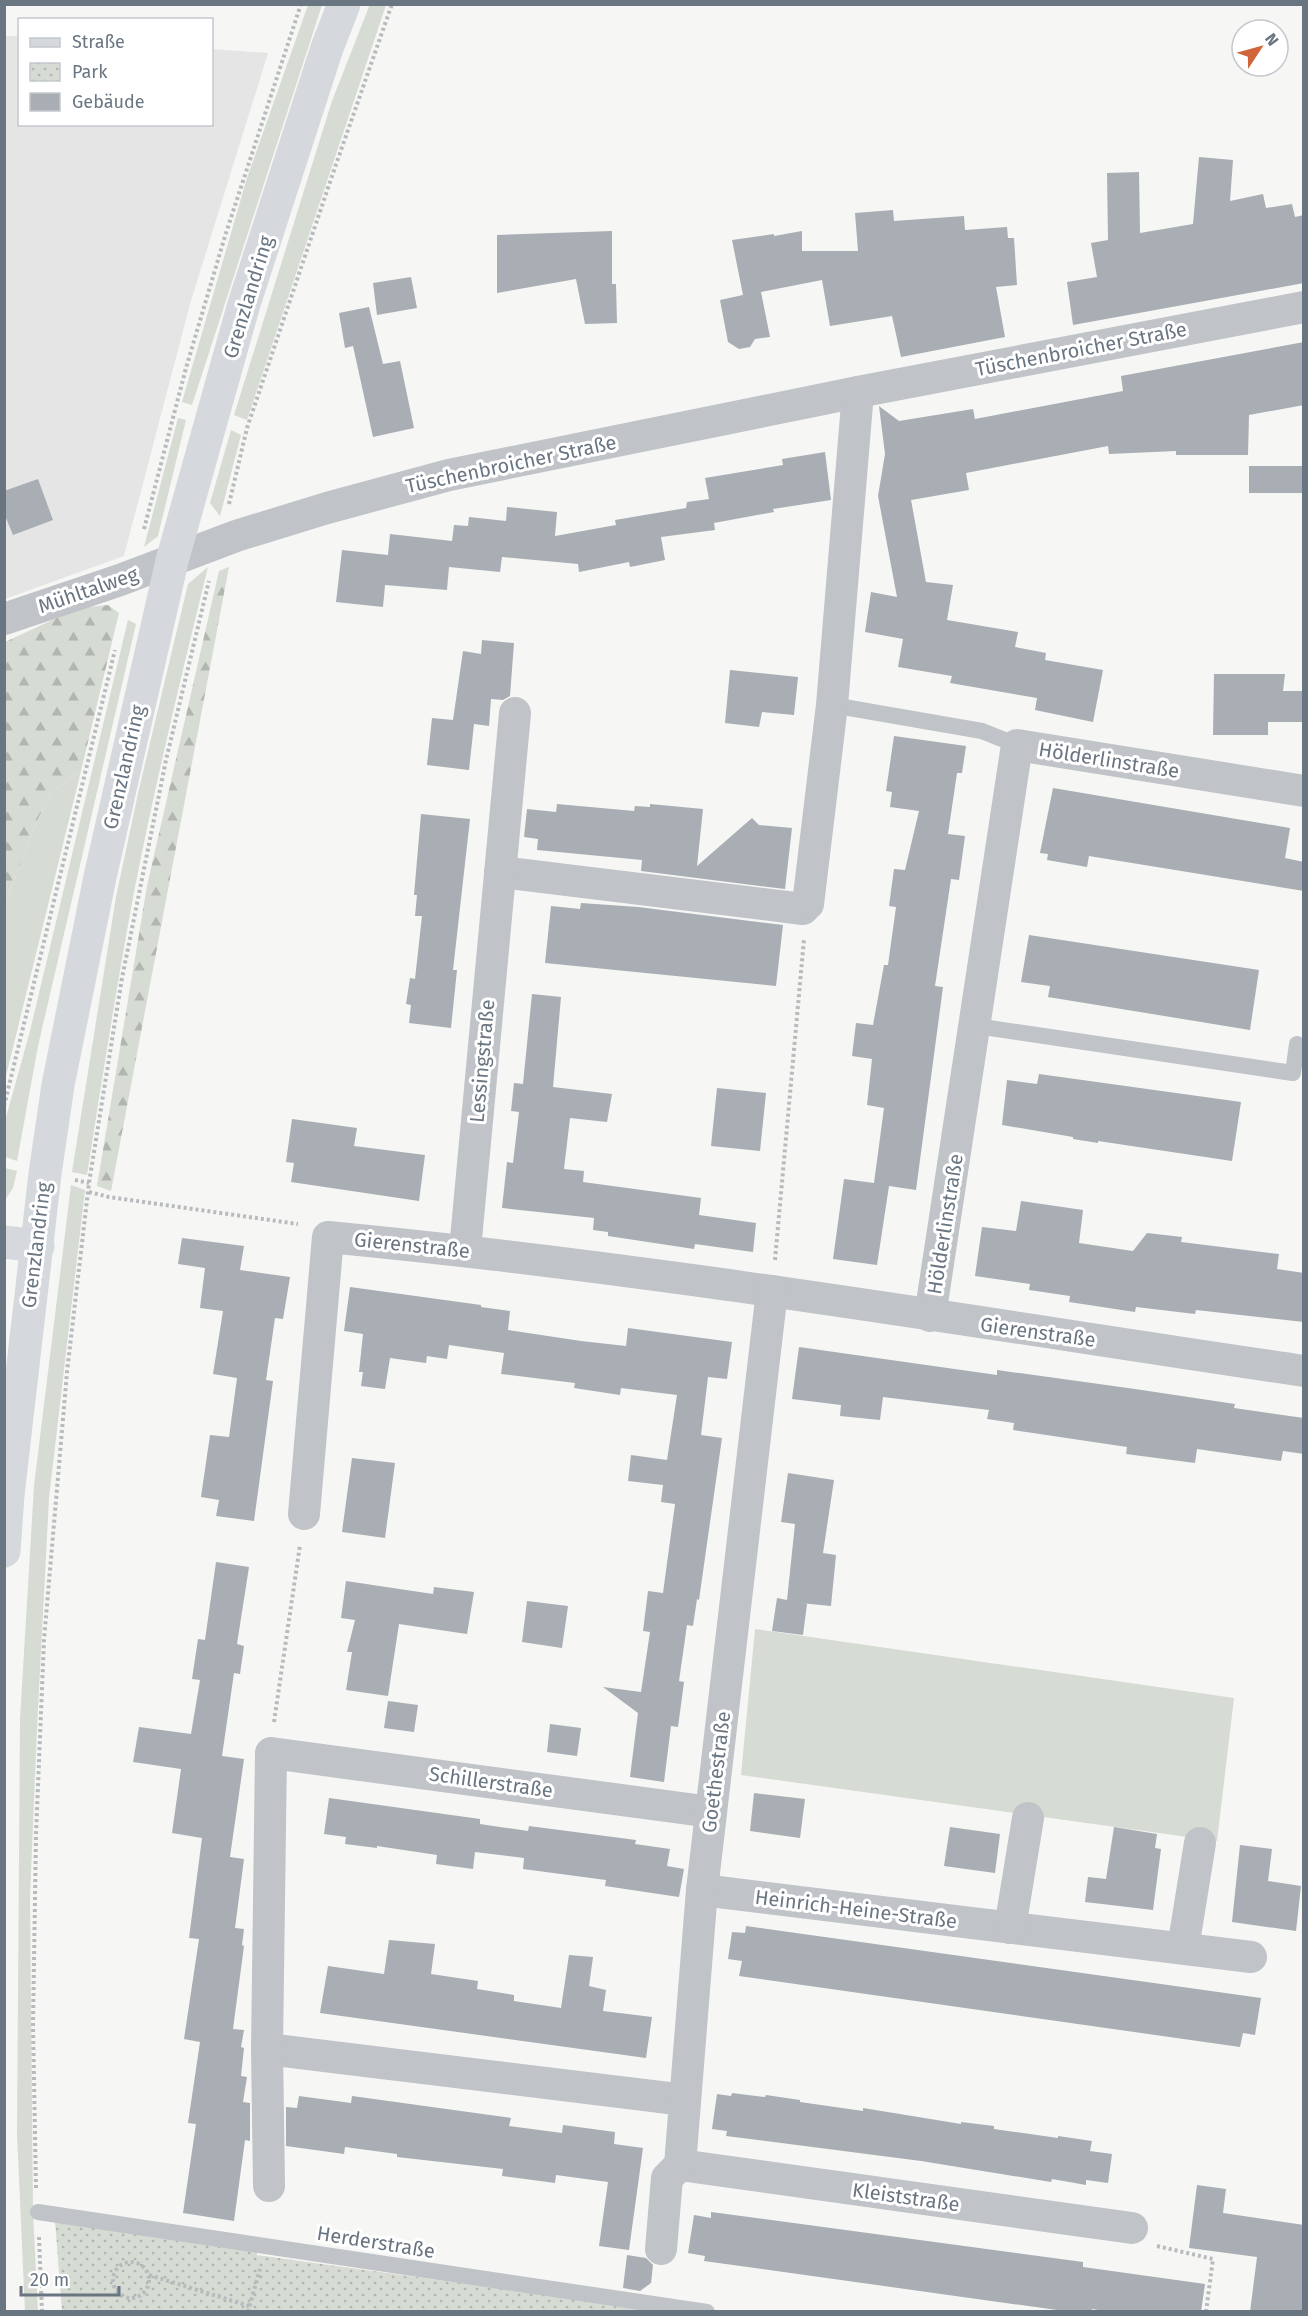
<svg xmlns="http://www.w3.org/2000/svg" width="1308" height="2316" font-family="'Fira Sans',sans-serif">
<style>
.built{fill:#e4e5e4}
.grass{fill:#d6dbd3}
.forest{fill:url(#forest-firs)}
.park{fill:url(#park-dots)}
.building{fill:#a8aeb3}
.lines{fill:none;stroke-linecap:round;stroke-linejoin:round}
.path{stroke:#b8bbbd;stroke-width:4;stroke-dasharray:3 3;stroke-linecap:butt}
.service{stroke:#c0c3c7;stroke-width:16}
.minor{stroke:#c0c3c7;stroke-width:32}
.secondary{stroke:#d5d8dc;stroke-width:33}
.labels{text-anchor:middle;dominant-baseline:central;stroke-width:6;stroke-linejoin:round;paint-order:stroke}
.street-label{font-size:20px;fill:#697581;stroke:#fff}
</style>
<defs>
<pattern id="forest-firs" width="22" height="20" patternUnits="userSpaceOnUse" patternTransform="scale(1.5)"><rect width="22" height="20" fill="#d6dbd3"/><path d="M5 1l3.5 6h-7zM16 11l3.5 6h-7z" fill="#b2b6b1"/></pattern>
<pattern id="park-dots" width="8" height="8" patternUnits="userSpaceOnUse" patternTransform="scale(1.5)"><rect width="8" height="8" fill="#d6dbd3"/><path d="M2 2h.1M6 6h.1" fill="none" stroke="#b2b6b1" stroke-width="1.8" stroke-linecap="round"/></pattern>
</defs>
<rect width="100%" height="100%" fill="#f6f6f4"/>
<!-- built -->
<polygon class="built" points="5,36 19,36 20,124 212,124 212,49 268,53 190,304 124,556 5,599"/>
<!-- grass -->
<g class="grass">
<polygon points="370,4 386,5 247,420 234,415 332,101"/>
<polygon points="308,5 322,5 192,405 182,402 247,178"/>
<polygon points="178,418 186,420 158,536 144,547"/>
<polygon points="231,430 241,435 220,516 210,503"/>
<path d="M208,567C182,673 156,780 135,887C117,983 102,1079 87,1175L72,1172L116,897L139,789L188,584Z"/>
<polygon points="128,620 136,624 38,1046 17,1161 5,1157 5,1121 30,1031"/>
<polygon points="81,771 5,1080 5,904 35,825 50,794"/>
<polygon points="5,1168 17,1171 13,1188 5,1200"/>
<polygon points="71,1185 85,1190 49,1498 37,1727 30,1897 33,2213 38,2311 25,2312 17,2133 20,1719 34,1486"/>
<polygon points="755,1629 1234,1698 1217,1841 741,1775"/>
</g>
<!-- forest -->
<g class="forest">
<polygon points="229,567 111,1191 97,1186 147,886 219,571"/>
<polygon points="108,605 119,613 81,771 50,794 35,825 5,904 5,642 78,608"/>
</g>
<!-- park -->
<polygon class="park" points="55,2220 257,2248 257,2255 663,2311 62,2311"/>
<!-- building -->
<g class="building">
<polygon points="1199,157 1233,160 1230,201 1263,194 1266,208 1292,204 1295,217 1304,215 1304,283 1073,325 1067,282 1097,277 1091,243 1108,240 1107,173 1139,172 1140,233 1193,224"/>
<polygon points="893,210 894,221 964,216 965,230 1007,227 1008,238 1014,238 1017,285 996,287 1005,337 901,357 892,316 830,326 822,280 761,292 770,337 755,339 750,347 739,349 728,342 720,300 743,295 732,240 774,234 774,236 802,231 802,251 858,251 855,213"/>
<polygon points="612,231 612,284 616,284 617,323 585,324 576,279 497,293 497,235"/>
<polygon points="411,277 417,308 377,315 373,283"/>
<polygon points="369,307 383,364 400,361 414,428 373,437 353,346 345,348 339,313"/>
<polygon points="1304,342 1304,405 1249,415 1248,455 1176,455 1176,451 1109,454 1108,446 966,473 969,490 911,500 926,582 953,585 947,620 1018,632 1015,647 1046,653 1045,660 1103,670 1093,722 1035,710 1037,698 950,683 952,676 898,667 903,639 865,632 871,592 897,597 878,496 885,454 879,406 899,421 973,409 975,419 1123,391 1121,376"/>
<polygon points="825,452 831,500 773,509 774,512 714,523 715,530 661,537 665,560 630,567 629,562 579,572 578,564 502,557 500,572 449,567 447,590 385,585 383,607 336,602 342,550 388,555 390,534 452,541 454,525 468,526 469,517 506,521 507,507 557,512 555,536 616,525 615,520 686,508 687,502 709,499 705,478 783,465 782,459"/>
<rect x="1249" y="466" width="55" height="27"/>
<polygon points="38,479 53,520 13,535 4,513 4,491"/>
<polygon points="482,640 514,643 510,696 503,700 491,699 489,726 474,724 469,770 427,765 432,718 453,720 463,651 481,654"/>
<polygon points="730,670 798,677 794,715 762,712 759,727 725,723"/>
<polygon points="1214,674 1285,674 1283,691 1302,691 1302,722 1268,722 1268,735 1213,735"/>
<polygon points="894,736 966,746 962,773 957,773 948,834 965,836 959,880 951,879 935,986 943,987 916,1190 889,1186 877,1265 833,1259 844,1179 874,1183 884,1108 867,1105 872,1059 852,1056 856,1023 873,1025 884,965 888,965 896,907 889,906 894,869 905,870 919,811 890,807 892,792 886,791"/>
<polygon points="1053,788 1290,828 1285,858 1304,862 1304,891 1089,856 1087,867 1047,860 1048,854 1040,853"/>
<polygon points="557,804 634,811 635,806 650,807 650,804 703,809 697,866 752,818 759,825 792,828 785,889 641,871 642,860 537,850 538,839 524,837 527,809 556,812"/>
<polygon points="421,814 470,819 453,970 457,970 451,1028 409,1023 411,1005 406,1004 410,978 415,979 422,916 415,916 417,895 414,895"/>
<polygon points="581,903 638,907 783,925 776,986 545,963 551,906 580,909"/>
<polygon points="1029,935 1259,970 1250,1030 1048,997 1050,986 1021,982"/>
<polygon points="532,994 561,997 553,1087 612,1094 607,1122 570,1118 564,1169 584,1171 583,1182 701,1198 699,1215 756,1223 753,1252 695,1244 694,1249 608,1236 608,1232 593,1230 594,1218 502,1208 507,1162 513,1163 519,1112 511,1111 514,1083 523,1084"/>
<polygon points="1039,1074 1241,1102 1232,1161 1098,1141 1098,1143 1073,1139 1073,1137 1002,1125 1007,1080 1037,1084"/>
<polygon points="717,1088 766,1093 760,1151 711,1146"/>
<polygon points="292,1119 357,1128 354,1146 425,1155 419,1201 291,1182 294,1163 286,1162"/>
<polygon points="1021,1201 1083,1210 1079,1243 1133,1251 1147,1233 1182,1237 1181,1242 1279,1254 1277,1269 1304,1273 1304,1322 1196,1310 1195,1314 1136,1307 1135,1312 1069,1302 1070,1296 1029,1290 1030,1284 975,1276 982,1227 1016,1231"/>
<polygon points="182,1238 244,1246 240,1270 290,1277 283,1319 275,1318 266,1380 273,1381 254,1521 216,1516 219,1500 201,1497 210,1435 229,1437 237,1378 213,1374 223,1311 200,1308 205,1268 178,1264"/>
<polygon points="350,1287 481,1305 481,1307 510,1311 508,1330 581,1341 626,1346 628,1328 732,1342 727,1379 708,1377 701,1435 722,1438 699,1600 697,1599 693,1626 687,1625 679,1681 684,1682 678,1727 671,1726 664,1782 630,1777 638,1713 603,1687 641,1692 650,1632 643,1631 648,1591 663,1593 675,1504 661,1502 663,1485 628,1481 631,1455 667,1460 677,1395 621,1388 620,1395 574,1388 575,1383 501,1374 504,1353 449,1345 447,1359 427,1356 426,1363 390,1358 385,1389 361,1386 363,1372 359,1372 363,1334 344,1331"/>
<polygon points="799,1347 997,1375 997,1370 1135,1389 1235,1404 1234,1408 1304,1418 1304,1454 1283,1451 1281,1461 1197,1449 1195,1463 1126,1454 1127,1447 1013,1430 1014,1423 987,1419 989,1410 883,1397 880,1420 840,1416 841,1405 792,1399"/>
<polygon points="352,1458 395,1463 385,1538 342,1532"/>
<polygon points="788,1473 834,1480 823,1553 836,1555 831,1606 800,1603 807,1604 803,1635 772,1631 777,1598 787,1600 795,1524 781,1522"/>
<polygon points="216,1562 249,1567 237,1644 244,1646 240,1674 234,1673 222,1756 244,1759 230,1857 244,1859 235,1928 244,1929 242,1945 244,1946 233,2029 244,2030 241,2047 244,2048 241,2076 247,2077 243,2102 250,2103 250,2141 245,2140 234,2221 183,2213 196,2124 188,2123 200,2042 184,2039 199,1939 189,1938 202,1838 172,1833 181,1769 133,1762 139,1727 191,1734 200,1680 192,1679 198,1639 205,1640"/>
<polygon points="346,1581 433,1594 434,1587 474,1592 467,1634 399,1624 388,1696 346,1690 352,1652 347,1652 355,1620 341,1618"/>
<polygon points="527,1601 568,1606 562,1648 522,1642"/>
<polygon points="388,1701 418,1705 414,1732 384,1728"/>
<polygon points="550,1724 581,1728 577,1756 547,1752"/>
<polygon points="754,1793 805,1799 800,1838 750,1831"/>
<polygon points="329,1798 480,1819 480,1824 528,1831 529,1826 636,1840 635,1844 670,1849 667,1866 684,1869 679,1897 605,1886 606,1880 523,1869 524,1858 475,1852 473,1869 436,1864 437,1855 377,1846 377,1848 345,1844 346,1837 324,1834"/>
<polygon points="950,1827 1000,1834 995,1873 944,1866"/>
<polygon points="1114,1827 1157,1834 1155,1848 1161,1849 1153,1910 1085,1902 1088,1877 1106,1879"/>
<polygon points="1240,1845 1272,1849 1268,1881 1301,1886 1296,1931 1232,1922"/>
<polygon points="746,1926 1261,1998 1255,2035 1243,2033 1240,2047 739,1976 742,1961 728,1959 732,1932 745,1933"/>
<polygon points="389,1940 435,1944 431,1974 478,1981 477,1989 514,1995 514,2001 561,2008 569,1955 593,1957 589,1986 606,1990 603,2011 652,2017 646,2058 320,2013 328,1966 384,1974"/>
<polygon points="732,2093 765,2097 766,2095 800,2100 800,2102 863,2111 863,2108 961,2124 961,2122 994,2126 994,2129 1058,2138 1058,2136 1092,2141 1090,2151 1112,2154 1108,2183 1086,2180 1086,2185 1052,2179 1051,2182 921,2161 726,2136 727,2131 712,2129 717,2094 731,2096"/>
<polygon points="299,2096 351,2103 352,2096 511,2118 509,2126 562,2133 563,2125 615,2132 614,2144 643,2148 629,2250 599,2246 608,2182 556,2175 555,2183 502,2176 503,2169 397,2157 397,2154 345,2147 344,2154 286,2146 286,2107 297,2108"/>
<polygon points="1197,2185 1226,2189 1223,2213 1304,2225 1304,2312 1250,2312 1257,2257 1189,2248"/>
<polygon points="711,2212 1083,2262 1083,2267 1205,2284 1201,2312 1110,2312 1092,2309 1092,2312 1071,2312 704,2261 705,2256 688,2253 694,2215 711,2218"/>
<polygon points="627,2255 646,2258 653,2265 651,2283 640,2291 623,2288"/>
</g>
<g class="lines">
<!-- path -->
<g class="path">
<polyline points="229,504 247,428 332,176 392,4"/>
<polyline points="144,529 186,368 225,236 301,4"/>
<polyline points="4,1106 115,650"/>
<polyline points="75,1180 89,1183"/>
<polyline points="89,1192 109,1197 298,1224"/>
<polyline points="775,1260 804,939"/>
<polyline points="274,1722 300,1545"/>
<polyline points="36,2188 33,2025 36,1834 44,1640 67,1372 89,1183 122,978 166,760 209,581"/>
<polyline points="39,2237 42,2312"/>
<polyline points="1157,2246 1213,2259 1206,2312"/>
<circle cx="131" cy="2280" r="18"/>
<polyline points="149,2275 249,2306"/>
<polyline points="248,2312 260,2269"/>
</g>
<!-- service -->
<g class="service">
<polyline points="832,705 982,731 1017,745"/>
<polyline points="976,1026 1293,1073 1297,1044"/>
<polyline points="38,2212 707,2312"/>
</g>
<!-- minor -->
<g class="minor">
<polyline points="4,619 120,580 236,536 327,508 449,475 858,392 1304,307"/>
<polyline points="500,872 803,909"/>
<polyline points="808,904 832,705 858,392"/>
<polyline points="465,1250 515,713"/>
<polyline points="930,1316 1017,745 1304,791"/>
<path d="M304,1514L328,1237C655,1268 979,1323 1304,1371"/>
<polyline points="702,1890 1251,1957"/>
<polyline points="1010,1928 1028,1818"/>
<polyline points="1183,1948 1200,1843"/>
<polyline points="267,2049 685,2100"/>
<polyline points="680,2165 1132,2228"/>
<polyline points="269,2186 267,2049 271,1753 711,1812"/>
<polyline points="661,2249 667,2178 680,2165 702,1890 772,1291"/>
</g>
<!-- secondary -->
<g class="secondary">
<polyline points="4,1242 38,1246"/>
<polyline points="4,1551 8,1495 45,1174 58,1085 100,877 172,561 212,418 244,304 327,48 344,4"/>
</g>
</g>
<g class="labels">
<!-- street labels -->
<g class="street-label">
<text transform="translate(248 297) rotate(-73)">Grenzlandring</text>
<text transform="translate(1081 349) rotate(-11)">Tüschenbroicher Straße</text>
<text transform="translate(511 464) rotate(-12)">Tüschenbroicher Straße</text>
<text transform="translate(88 590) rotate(-19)">Mühltalweg</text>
<text transform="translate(1109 760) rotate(9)">Hölderlinstraße</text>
<text transform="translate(124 767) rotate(-77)">Grenzlandring</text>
<text transform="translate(482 1061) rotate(-85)">Lessingstraße</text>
<text transform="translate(945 1224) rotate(-81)">Hölderlinstraße</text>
<text transform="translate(36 1245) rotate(-83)">Grenzlandring</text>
<text transform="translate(412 1245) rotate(6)">Gierenstraße</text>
<text transform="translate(1038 1332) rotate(8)">Gierenstraße</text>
<text transform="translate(716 1772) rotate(-83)">Goethestraße</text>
<text transform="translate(491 1782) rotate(8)">Schillerstraße</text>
<text transform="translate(856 1909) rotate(7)">Heinrich-Heine-Straße</text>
<text transform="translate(906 2197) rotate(8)">Kleiststraße</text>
<text transform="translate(376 2242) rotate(9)">Herderstraße</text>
</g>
</g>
<!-- border -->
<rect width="1308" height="2316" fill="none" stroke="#697581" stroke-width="12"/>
<!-- legend -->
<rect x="18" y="18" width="195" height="108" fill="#ffffff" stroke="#c3c8cd" stroke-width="1.5"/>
<rect x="30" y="38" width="30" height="9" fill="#d5d8dc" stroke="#c3c8cd" stroke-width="1.5"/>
<text x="72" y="48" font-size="18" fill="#697581">Straße</text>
<rect x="30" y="63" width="30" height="18" fill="url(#park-dots)" stroke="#c3c8cd" stroke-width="1.5"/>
<text x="72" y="78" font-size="18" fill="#697581">Park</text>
<rect x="30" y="93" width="30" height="18" fill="#a8aeb3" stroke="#c3c8cd" stroke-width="1.5"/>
<text x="72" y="108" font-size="18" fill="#697581">Gebäude</text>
<!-- north arrow -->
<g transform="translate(1260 48) rotate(54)"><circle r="28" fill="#ffffff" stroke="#c3c8cd" stroke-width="1.5"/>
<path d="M0-4.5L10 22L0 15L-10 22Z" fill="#d0653b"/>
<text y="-9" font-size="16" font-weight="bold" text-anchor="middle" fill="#697581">N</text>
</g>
<!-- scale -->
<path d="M21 2286v9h98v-9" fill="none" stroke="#697581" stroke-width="3"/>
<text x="30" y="2286" font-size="18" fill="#697581" stroke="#ffffff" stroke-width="4.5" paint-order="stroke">20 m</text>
</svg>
